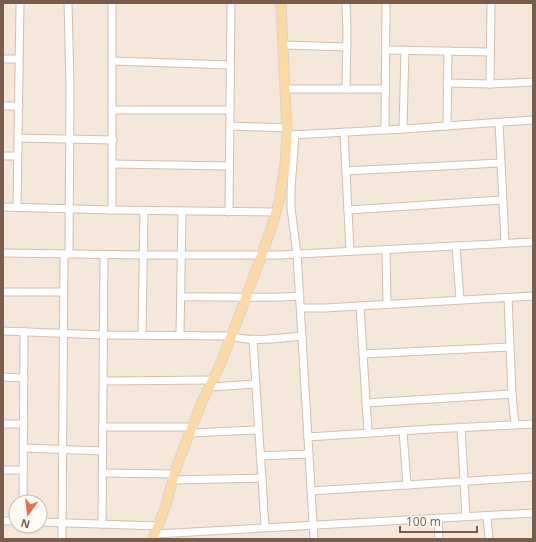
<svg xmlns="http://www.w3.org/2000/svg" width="536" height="542" font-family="'Open Sans',sans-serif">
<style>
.residential{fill:#f5e8da;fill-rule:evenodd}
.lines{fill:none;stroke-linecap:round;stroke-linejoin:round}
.minor-casing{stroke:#d1beb0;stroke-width:9}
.major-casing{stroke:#dad1cd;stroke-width:11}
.minor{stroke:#fff;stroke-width:7}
.major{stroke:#fbd9a5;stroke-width:9}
</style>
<rect width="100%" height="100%" fill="#fdf6ec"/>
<!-- residential -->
<path class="residential" d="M3,3H533V539H3ZM16,502H40V526H16Z"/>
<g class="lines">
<!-- minor casing -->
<g class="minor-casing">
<g id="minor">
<polyline points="68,3 70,86 69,254"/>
<polyline points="112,3 112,210"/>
<polyline points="346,3 347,31 346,89"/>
<polyline points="284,45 347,47"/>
<polyline points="387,50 490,52"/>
<polyline points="3,59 19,59"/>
<polyline points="113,61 230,65"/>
<polyline points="447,83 490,84 533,82"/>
<polyline points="490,84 491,3"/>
<polyline points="286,89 385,89"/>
<polyline points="3,106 19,106"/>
<polyline points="112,110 230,110"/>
<polyline points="499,123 505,243"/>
<polyline points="230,126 288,128"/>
<polyline points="447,126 448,51"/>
<polyline points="403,129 405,50"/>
<polyline points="385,130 386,3"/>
<polyline points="344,132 350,251"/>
<polyline points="292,135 403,129 533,120"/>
<polyline points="295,135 291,189 291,208 297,254 314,539"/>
<polyline points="18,138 113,140"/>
<polyline points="3,156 17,156"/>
<polyline points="113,164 229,166"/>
<polyline points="346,171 500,163"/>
<polyline points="3,207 112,210 276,212"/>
<polyline points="17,207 20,3"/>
<polyline points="348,210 502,200"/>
<polyline points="229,212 231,3"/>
<polyline points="456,246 460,299"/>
<polyline points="386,250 387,304"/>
<polyline points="3,253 143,255 279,255 533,242"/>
<polyline points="3,292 63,292"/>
<path d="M181,297C221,296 260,299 300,296"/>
<polyline points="508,298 512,394 515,424"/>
<polyline points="360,306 368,432"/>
<polyline points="301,308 325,308 533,296"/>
<path d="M3,331L104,335L231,336C253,343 279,338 302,336"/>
<polyline points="142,335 144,211"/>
<polyline points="180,335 182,212"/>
<polyline points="253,339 265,527"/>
<polyline points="363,354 510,347"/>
<polyline points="3,377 24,378"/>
<polyline points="104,381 213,380"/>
<polyline points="210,387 256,384"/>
<polyline points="366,403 512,394"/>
<polyline points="3,424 24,424"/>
<polyline points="103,427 192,427"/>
<polyline points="461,427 466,516"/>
<polyline points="403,431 407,485"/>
<polyline points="190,433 258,430"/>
<polyline points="308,437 431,429 533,424"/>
<polyline points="24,448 103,451"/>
<polyline points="260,456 308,454"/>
<polyline points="3,470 23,470"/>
<polyline points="103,473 174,474"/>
<polyline points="173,480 262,478"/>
<polyline points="311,491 533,477"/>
<polyline points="23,502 24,331"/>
<polyline points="487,516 489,539"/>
<polyline points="438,518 439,539"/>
<polyline points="3,521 16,521"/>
<polyline points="40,522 158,526"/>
<polyline points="102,524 104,255"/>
<polyline points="155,534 533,513"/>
<polyline points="62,539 64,254"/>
</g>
</g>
<!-- major casing -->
<g class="major-casing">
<polyline id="major" points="153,539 166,505 176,468 202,402 220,365 241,311 270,232 279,202 285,165 287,134 281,3"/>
</g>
<!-- minor -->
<use href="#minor" class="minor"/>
<!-- major -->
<use href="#major" class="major"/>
</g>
<!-- border -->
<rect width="536" height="542" fill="none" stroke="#7a5c4d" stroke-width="8"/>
<!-- north arrow -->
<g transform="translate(28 514) rotate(195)"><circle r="19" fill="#fffaf3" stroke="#cabbb1"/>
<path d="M0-3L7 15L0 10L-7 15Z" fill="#e76f51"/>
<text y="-6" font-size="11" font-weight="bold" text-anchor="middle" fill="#7a5c4d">N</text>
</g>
<!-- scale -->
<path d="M400 526v6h77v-6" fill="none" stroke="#7a5c4d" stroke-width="2"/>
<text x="406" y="526" font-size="12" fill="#7a5c4d" stroke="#fffaf3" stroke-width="3" paint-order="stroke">100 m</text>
</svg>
